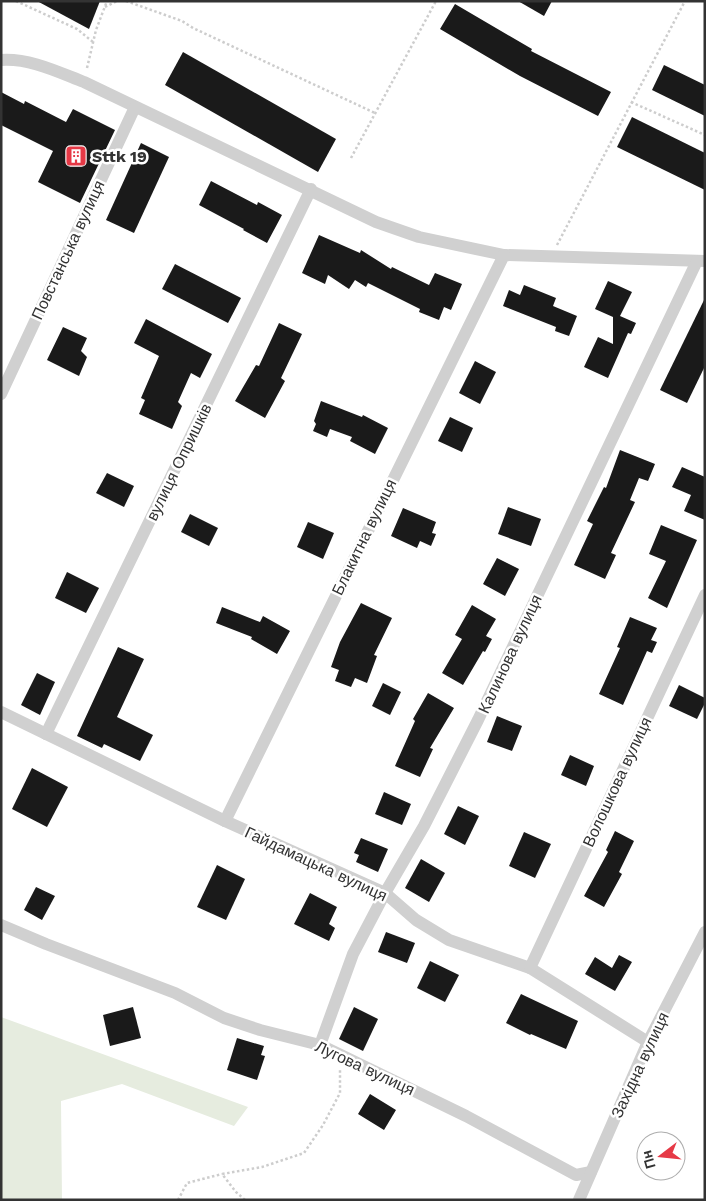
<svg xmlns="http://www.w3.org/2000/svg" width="706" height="1201" font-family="'Work Sans',sans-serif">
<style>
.green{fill:#e6ecdf}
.building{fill:#1a1a1a}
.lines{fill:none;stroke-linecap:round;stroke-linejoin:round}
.path{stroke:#cdcdcd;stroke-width:2.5;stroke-dasharray:2.5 2.5;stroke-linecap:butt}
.minor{stroke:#d0d0d0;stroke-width:12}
.labels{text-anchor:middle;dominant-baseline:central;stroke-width:5;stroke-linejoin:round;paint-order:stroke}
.poi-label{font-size:16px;font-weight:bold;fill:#333;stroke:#fff;text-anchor:start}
.street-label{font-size:16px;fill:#333;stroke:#fff}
</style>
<rect width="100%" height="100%" fill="#fff"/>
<!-- green -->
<polygon class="green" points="1,1017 248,1107 234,1126 122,1084 61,1101 62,1200 1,1200"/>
<!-- building -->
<g class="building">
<polygon points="37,1 100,1 89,29"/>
<polygon points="518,1 552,1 544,16"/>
<polygon points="455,4 532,49 531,51 611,92 598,116 520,76 440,29"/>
<polygon points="183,52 336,139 318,172 165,85"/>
<polygon points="664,65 705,85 705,116 652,90"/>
<polygon points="1,92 24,104 25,101 66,122 73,109 115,130 80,203 38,182 53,151 1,125"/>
<polygon points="632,117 705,153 705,190 617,147"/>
<polygon points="141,143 169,157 134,233 106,220"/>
<polygon points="211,181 257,205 258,202 282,215 267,243 243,230 244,229 199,205"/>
<polygon points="319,235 360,253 361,250 391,269 392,267 429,285 435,273 462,284 451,310 444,307 439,320 419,312 420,309 368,283 366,287 355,280 349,289 328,275 325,284 302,273"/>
<polygon points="175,264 241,298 228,323 162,289"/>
<polygon points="608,281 632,292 620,316 636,323 631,334 628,333 608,378 584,367 598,337 613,344 613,317 595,309"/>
<polygon points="524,285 556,298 553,306 577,316 569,336 555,331 556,327 503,306 509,290 520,295"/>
<polygon points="705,298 705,366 687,403 660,390"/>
<polygon points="146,319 212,354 200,378 191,373 178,402 182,406 172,429 139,414 145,400 141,398 159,356 134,343"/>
<polygon points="279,323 302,334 281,378 285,381 265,418 235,401 256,365 259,366"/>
<polygon points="63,327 87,338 81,351 87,357 79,376 47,360"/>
<polygon points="475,361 496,372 480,404 459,393"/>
<polygon points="321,401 362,417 363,415 388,428 375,454 350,441 352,437 330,429 327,437 313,431 316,424 314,421"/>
<polygon points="450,417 473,428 462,452 438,441"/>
<polygon points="620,450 655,464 648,481 639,478 630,500 635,502 611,553 616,555 605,579 574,565 593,524 587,521 604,487 606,488"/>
<polygon points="682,467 705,477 705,520 684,511 691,495 672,487"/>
<polygon points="107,473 134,486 124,507 96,493"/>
<polygon points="508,507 541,519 531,546 498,534"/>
<polygon points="403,508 436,522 432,533 436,534 431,546 420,541 417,548 391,536"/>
<polygon points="190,514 218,528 209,546 181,532"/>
<polygon points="308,522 334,533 323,559 297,547"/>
<polygon points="661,525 697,540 667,608 648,598 666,561 649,554"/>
<polygon points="497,558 519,569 505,596 483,584"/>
<polygon points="67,572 99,588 86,613 55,598"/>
<polygon points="361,603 392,618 374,655 377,656 367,683 355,678 351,687 335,681 339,670 331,667 340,642"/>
<polygon points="472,605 496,619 486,636 492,639 485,652 483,651 463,685 442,673 462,639 455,635"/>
<polygon points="222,607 260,622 263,616 290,631 277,654 251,639 252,637 216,623"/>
<polygon points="630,617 657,628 651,640 657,642 652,653 647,651 623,705 599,694 620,648 617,647"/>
<polygon points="118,647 144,659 117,717 153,735 140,761 104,744 102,748 77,736"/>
<polygon points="37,673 55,682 40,715 21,705"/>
<polygon points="383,683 401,692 390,715 372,706"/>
<polygon points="679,685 705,698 705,703 697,719 669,706"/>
<polygon points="428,693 454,708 430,748 433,749 420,777 395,766 415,721 413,719"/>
<polygon points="497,716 522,726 512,751 487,742"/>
<polygon points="570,755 594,766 586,786 561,775"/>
<polygon points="32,768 68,787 47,827 12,809"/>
<polygon points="384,792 411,804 402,825 375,814"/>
<polygon points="458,806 479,816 465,845 444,834"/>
<polygon points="615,831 634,841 619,872 622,874 604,907 584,896 608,852 606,850"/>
<polygon points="524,832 551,844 535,878 509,866"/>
<polygon points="361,838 388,849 378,872 356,862 359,855 354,853"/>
<polygon points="421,859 445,873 429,902 405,888"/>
<polygon points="217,865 245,879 226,920 197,907"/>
<polygon points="36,887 55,896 42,920 24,910"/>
<polygon points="310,893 337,907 329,924 335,928 329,941 294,924"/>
<polygon points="386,932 415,943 407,963 378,952"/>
<polygon points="619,955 632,962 615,991 585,974 595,957 612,968"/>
<polygon points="430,961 459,975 445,1002 417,988"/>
<polygon points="521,994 578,1021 566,1049 531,1034 530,1035 506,1023"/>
<polygon points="133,1007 141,1038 110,1046 103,1015"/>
<polygon points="354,1007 378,1019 363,1051 339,1039"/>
<polygon points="237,1038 264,1046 261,1055 265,1056 257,1080 227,1070"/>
<polygon points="370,1094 396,1110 384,1130 358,1114"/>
</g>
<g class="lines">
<!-- path -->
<g class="path">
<polyline points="16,1 77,29 93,42"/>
<polyline points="126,1 182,21 193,28 375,113"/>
<polyline points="105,7 117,1"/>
<polyline points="87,68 96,30 107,1"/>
<polyline points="631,102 705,135"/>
<polyline points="351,158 436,1"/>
<polyline points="557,245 685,1"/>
<polyline points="178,1200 187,1183 222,1174"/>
<polyline points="245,1200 236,1192 222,1174 262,1167 304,1153 323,1125 340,1093 340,1070"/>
</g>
<!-- minor -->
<g class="minor">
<path d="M1,60C30,58 58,72 84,82L376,222L419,237L504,255L705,261"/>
<polyline points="1,394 135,107"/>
<polyline points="1,712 225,821 385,893 416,920 449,940 530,968 648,1042"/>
<polyline points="46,734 311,189"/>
<polyline points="225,821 504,255"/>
<polyline points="1,925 46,944 175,993 224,1018 260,1030 320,1045 466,1116 576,1175 591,1172"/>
<polyline points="530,968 705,595"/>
<polyline points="320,1045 353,954 385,893 424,826 478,720 697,261"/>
<polyline points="579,1200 648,1042 705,932"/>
</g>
</g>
<!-- icons -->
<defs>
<g id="building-square" transform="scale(1.125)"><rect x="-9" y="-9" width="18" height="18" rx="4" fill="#e63946" stroke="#fff"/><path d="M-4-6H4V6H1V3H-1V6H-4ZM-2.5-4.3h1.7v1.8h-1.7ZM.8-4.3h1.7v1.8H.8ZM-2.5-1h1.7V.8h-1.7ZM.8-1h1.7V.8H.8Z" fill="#fff"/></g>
</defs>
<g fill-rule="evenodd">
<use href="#building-square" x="76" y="156"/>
</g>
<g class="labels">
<!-- poi labels -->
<g class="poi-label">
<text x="92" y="156">Sttk 19</text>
</g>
<!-- street labels -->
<g class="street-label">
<text transform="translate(68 250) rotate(-65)">Повстанська вулиця</text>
<text transform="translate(179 462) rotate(-64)">вулиця Опришків</text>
<text transform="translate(364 537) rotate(-64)">Блакитна вулиця</text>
<text transform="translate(510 654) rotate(-65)">Калинова вулиця</text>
<text transform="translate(617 782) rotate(-65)">Волошкова вулиця</text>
<text transform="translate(316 864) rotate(25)">Гайдамацька вулиця</text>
<text transform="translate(640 1065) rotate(-65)">Західна вулиця</text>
<text transform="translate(365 1068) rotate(25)">Лугова вулиця</text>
</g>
</g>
<!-- border -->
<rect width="706" height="1201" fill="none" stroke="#333333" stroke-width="5"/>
<!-- north arrow -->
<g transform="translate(661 1156) rotate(254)"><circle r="24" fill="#ffffff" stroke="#adadad"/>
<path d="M0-4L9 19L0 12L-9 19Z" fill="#e63946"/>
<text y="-8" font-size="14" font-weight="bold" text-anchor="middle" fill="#333333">Пн</text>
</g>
</svg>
